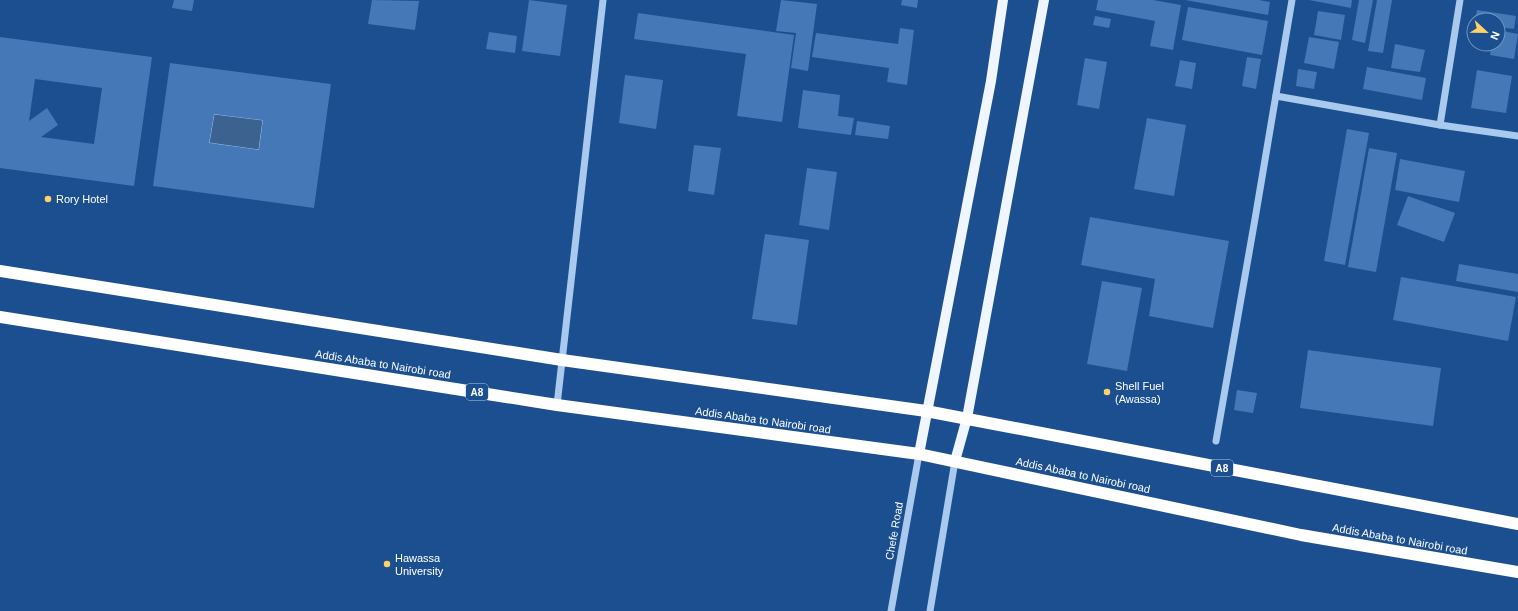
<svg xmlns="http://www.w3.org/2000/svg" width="1518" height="611" font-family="Arial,sans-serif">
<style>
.water{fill:#3c6290;stroke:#9cc4f0}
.building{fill:#4478b7;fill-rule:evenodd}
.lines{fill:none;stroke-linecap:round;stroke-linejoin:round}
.minor{stroke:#a9c9ee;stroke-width:7}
.major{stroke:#f0f6ff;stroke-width:10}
.highway{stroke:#fff;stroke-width:12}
.poi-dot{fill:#ffd166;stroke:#1b4f8f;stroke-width:1.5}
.labels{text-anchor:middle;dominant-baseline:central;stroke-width:3;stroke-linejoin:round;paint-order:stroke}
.shield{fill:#1b4f8f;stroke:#bbcadd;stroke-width:1}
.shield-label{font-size:10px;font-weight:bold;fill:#fff}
.poi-label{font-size:11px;fill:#fff;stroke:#1b4f8f;text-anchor:start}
.street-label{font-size:11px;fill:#fff;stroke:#1b4f8f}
</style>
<rect width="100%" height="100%" fill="#1b4f8f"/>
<!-- water -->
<polygon class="water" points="214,114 263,120 259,150 209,143"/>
<!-- building -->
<g class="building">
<polygon points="174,0 194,0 192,11 172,8"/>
<polygon points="372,0 419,1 415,30 368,24"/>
<polygon points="529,0 567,5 560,56 522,51"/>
<polygon points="781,0 817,4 808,71 791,68 796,33 776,31"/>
<polygon points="902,0 918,0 917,8 901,5"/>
<polygon points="1098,0 1153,0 1181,5 1173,50 1150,46 1155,21 1096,10"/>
<polygon points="1185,0 1259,0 1270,2 1268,15"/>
<polygon points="1309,0 1352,0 1351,8"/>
<polygon points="1359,0 1373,0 1365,43 1352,40"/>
<polygon points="1377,0 1392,0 1383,53 1368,51"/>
<polygon points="1188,7 1268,21 1262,55 1182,40"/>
<polygon points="1477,10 1516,16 1514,29 1498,27 1498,20 1475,20"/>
<polygon points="1318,11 1345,15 1341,40 1314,35"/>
<polygon points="638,13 794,35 782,122 737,116 746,54 634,39"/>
<polygon points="1095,16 1111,19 1109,28 1093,25"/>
<polygon points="900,28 914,30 907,85 887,82 889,68 812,57 816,33 898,44"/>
<polygon points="1498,30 1518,34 1514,59 1490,55 1492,44 1498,44"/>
<polygon points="489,32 517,36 515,53 486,49"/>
<path d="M0,37L152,57L134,186L0,168ZM35,79L102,88L94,144L41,137L58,125L47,108L29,121Z"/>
<polygon points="1309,37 1339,42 1334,69 1304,63"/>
<polygon points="1395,44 1425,50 1420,72 1391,68"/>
<polygon points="1247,57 1261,59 1256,89 1242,86"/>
<polygon points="1085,58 1107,62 1099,109 1077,105"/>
<polygon points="1180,60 1196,63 1192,89 1175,86"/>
<path d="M170,63L331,84L314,208L153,186ZM214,114L263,120L259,150L209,143Z"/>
<polygon points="1367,67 1426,78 1422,100 1363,89"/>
<polygon points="1298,69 1317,72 1314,89 1296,86"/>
<polygon points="1477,70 1512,76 1506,113 1471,108"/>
<polygon points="625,75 663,80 656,129 619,123"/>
<polygon points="803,90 840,95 838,116 854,118 851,135 798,128"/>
<polygon points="1147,118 1186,125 1174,196 1134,189"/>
<polygon points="857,121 890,126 888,139 855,135"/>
<polygon points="1347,129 1369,133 1345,265 1324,261"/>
<polygon points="694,145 721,148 714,195 688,191"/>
<polygon points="1369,148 1397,153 1376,272 1348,267"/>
<polygon points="1400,159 1465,171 1459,202 1395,190"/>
<polygon points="807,168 837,172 829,230 799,225"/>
<polygon points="1408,196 1455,213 1444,242 1397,225"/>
<polygon points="1090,217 1229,241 1213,328 1149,316 1155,279 1081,265"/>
<polygon points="765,234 809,240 797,325 752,319"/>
<polygon points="1459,264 1518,274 1518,292 1456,281"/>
<polygon points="1401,277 1516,297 1508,341 1393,320"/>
<polygon points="1102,281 1142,288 1127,371 1087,364"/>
<polygon points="1308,350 1441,368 1433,426 1300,408"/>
<polygon points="1237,390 1257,393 1253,413 1234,410"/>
</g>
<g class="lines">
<!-- minor -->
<g class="minor">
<polyline points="1276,96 1440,125 1518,136"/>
<polyline points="1440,125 1460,0"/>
<polyline points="557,405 603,0"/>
<polyline points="1216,441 1255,219 1292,0"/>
<polyline points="891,611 919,454"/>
<polyline points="930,611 955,461"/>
</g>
<!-- major -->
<g class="major">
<polyline points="919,454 991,81 1003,0"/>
<polyline points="955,461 967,418 1044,0"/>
</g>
<!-- highway -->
<g class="highway">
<polyline points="0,271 562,360 926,411 1518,524"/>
<polyline points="0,317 557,405 919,454 1301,535 1518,572"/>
</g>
</g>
<!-- markers -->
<g class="poi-dot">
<circle cx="48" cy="199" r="4"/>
<circle cx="1107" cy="392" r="4"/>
<circle cx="387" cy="564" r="4"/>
</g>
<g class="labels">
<!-- shield labels -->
<g class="shield">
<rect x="466" y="384" width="22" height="16" rx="3"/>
<rect x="1211" y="460" width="22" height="16" rx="3"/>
</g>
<g class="shield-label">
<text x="477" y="392">A8</text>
<text x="1222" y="468">A8</text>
</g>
<!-- poi labels -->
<g class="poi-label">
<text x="56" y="199">Rory Hotel</text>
<text x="1115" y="386">Shell Fuel<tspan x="1115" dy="13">(Awassa)</tspan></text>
<text x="395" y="558">Hawassa<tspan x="395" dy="13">University</tspan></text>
</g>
<!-- street labels -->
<g class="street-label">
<text transform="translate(383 364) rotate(9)">Addis Ababa to Nairobi road</text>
<text transform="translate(763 420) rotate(8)">Addis Ababa to Nairobi road</text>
<text transform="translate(1083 475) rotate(12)">Addis Ababa to Nairobi road</text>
<text transform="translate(894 531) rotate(-80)">Chefe Road</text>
<text transform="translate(1400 539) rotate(10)">Addis Ababa to Nairobi road</text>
</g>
</g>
<!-- north arrow -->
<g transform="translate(1486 32) rotate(112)"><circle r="19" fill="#1b4f8f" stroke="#7695bc"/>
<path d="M0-3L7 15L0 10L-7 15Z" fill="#ffd166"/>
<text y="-6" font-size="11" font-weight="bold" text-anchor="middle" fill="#ffffff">N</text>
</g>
</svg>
